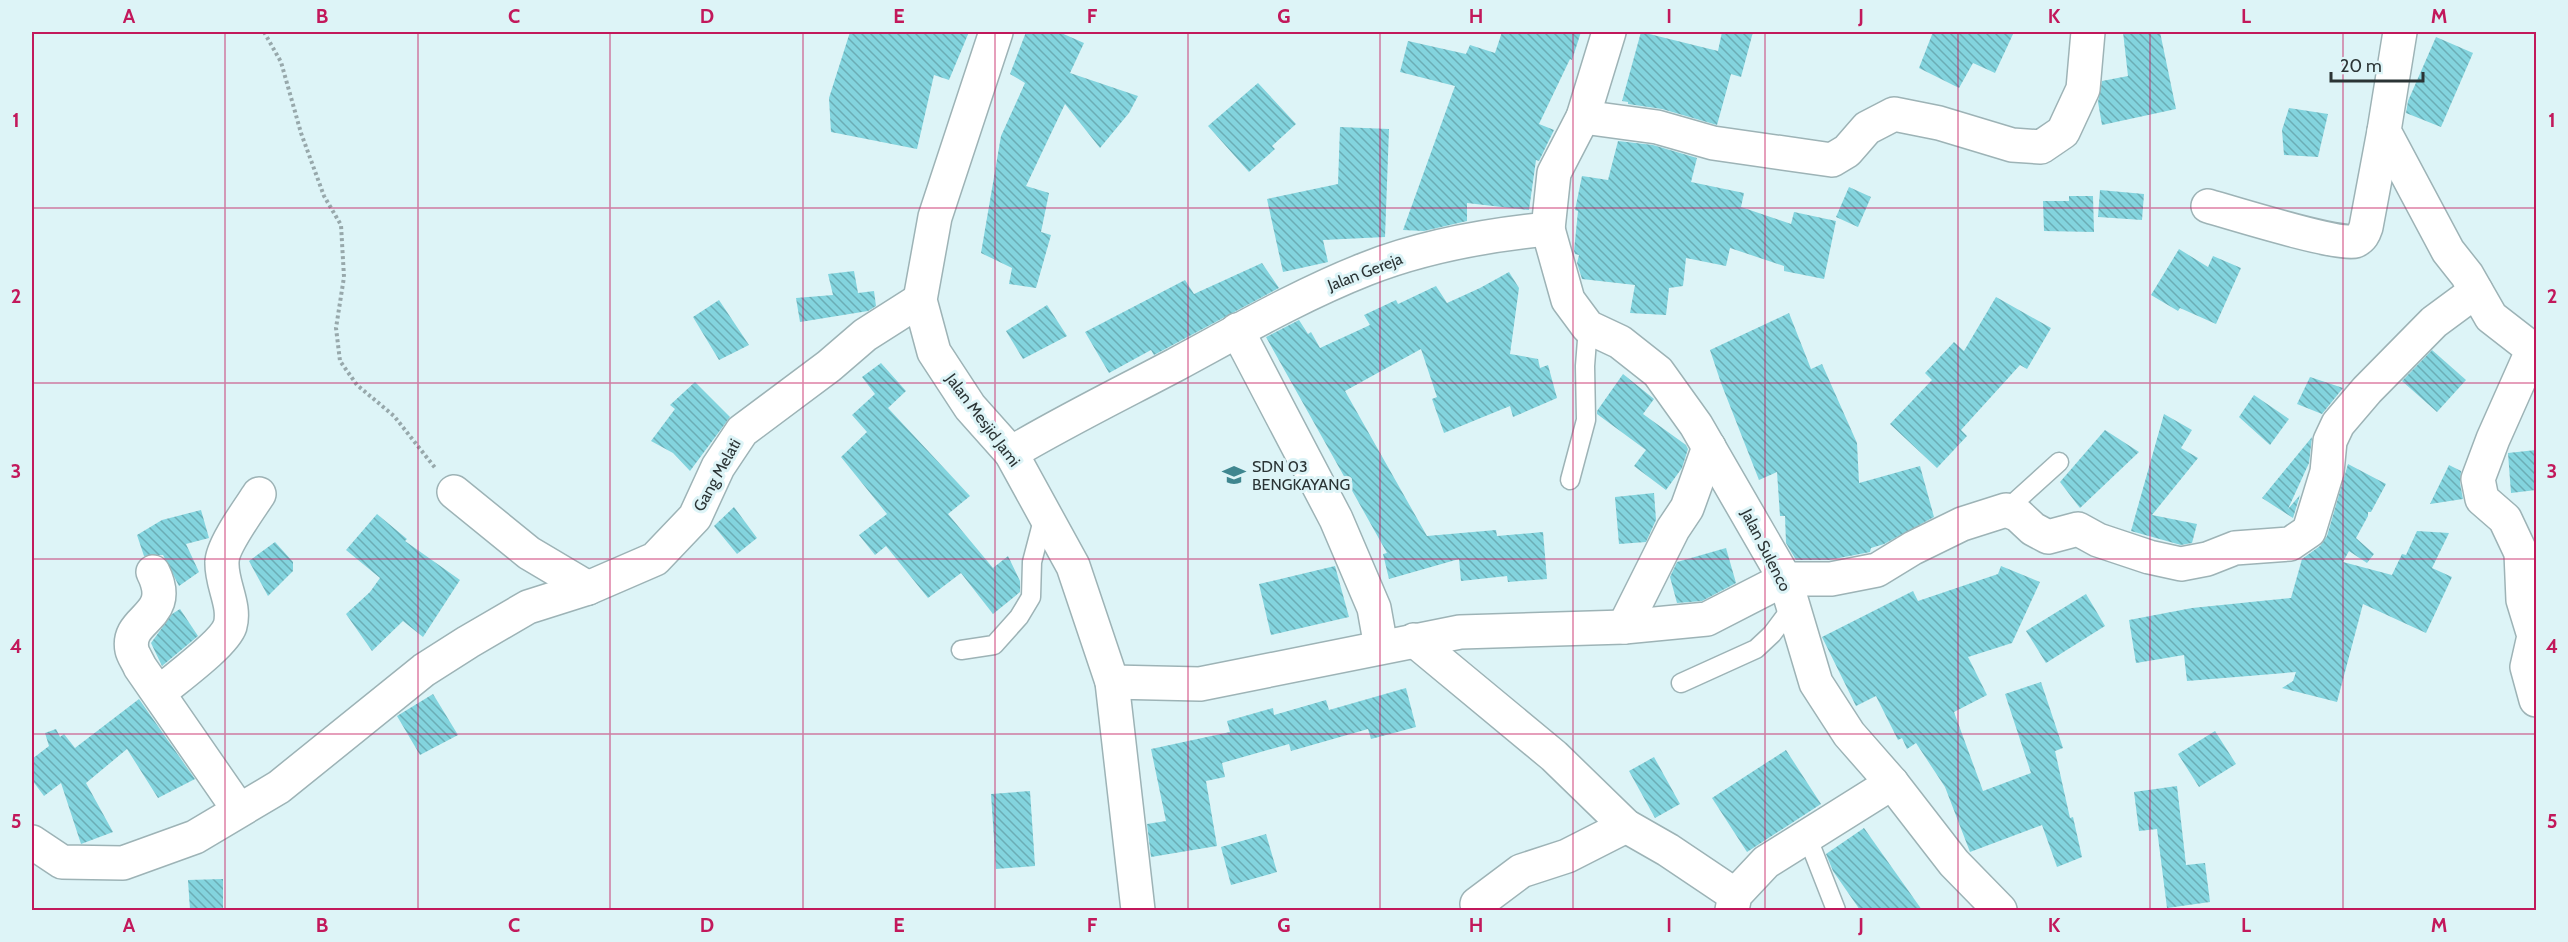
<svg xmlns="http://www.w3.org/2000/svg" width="2568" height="942" font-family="Cabin,sans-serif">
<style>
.building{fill:url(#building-back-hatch)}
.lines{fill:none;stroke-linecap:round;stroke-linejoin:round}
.service-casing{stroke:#9db3b6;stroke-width:21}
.minor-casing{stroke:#9db3b6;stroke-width:36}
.path{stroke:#97a8ab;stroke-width:4;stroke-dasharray:3 3;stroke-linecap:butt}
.service{stroke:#fff;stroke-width:18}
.minor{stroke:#fff;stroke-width:33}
.grid{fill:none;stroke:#c2185b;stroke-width:1.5;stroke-opacity:0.55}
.labels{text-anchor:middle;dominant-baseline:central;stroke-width:6;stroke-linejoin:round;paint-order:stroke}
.street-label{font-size:16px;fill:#2b3435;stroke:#ddf4f7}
.poi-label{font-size:16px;fill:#2b3435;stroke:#ddf4f7;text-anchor:start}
.neatline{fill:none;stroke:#c2185b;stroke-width:2}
.grid-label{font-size:20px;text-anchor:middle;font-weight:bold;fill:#c2185b}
</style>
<defs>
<pattern id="building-back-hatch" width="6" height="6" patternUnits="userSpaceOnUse" patternTransform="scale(1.5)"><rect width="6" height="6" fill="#83d4de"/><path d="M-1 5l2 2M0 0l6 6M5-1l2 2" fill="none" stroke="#6badb5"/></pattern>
</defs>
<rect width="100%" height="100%" fill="#ddf4f7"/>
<!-- building -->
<g class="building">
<polygon points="850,32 969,32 949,80 934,75 917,149 831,132 829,98"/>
<polygon points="1026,32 1059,32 1084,43 1070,73 1138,96 1129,113 1100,148 1065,104 1026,186 1049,193 1041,232 1051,235 1036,288 1009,284 1012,268 981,253 1001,136 1025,83 1010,74"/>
<polygon points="1502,32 1581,32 1572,60 1570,59 1539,124 1554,130 1539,161 1536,160 1529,210 1467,203 1467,221 1424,231 1403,230 1455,86 1400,72 1408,41 1466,54 1470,45 1495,53"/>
<polygon points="1641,32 1718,51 1722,32 1753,32 1741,77 1731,74 1717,125 1662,109 1628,104 1628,102 1622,101"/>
<polygon points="1933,32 2014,32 1995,73 1973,63 1959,88 1919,68"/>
<polygon points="2123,32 2160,32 2176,109 2102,125 2098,102 2102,81 2128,76"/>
<polygon points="2436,37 2473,53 2441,127 2406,113 2408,101"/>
<polygon points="1258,83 1296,124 1272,146 1275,149 1249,172 1208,126"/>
<polygon points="2289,108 2328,114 2318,157 2284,155 2282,130"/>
<polygon points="1340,127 1389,129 1385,237 1323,240 1328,262 1283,272 1267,199 1338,184"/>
<polygon points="1618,141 1653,145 1697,158 1691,182 1744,193 1741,207 1791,224 1794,212 1836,221 1824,279 1784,271 1784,266 1730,248 1726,266 1686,258 1683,286 1669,288 1666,315 1630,313 1635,285 1582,279 1577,263 1579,255 1575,254 1574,251 1578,211 1575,210 1582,176 1608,180"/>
<polygon points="1849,187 1871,197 1858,227 1836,217"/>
<polygon points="2100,190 2144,194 2142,220 2098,217"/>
<polygon points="2069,196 2093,196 2094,232 2044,231 2043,201 2069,201"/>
<polygon points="2179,249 2208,267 2213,256 2241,268 2216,324 2180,308 2178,311 2151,295"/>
<polygon points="1262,263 1279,288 1154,355 1151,350 1109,373 1085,332 1185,280 1194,294"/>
<polygon points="854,271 858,293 874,291 876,306 868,311 800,322 796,298 833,295 828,274"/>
<polygon points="1509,272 1519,288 1510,354 1538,359 1540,368 1548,365 1557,398 1513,417 1510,406 1444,433 1432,399 1437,397 1421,349 1345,391 1427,536 1496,530 1497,536 1543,532 1547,579 1508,582 1507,576 1461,581 1459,559 1389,579 1383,554 1387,553 1266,337 1299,320 1308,334 1311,332 1320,348 1370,325 1364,315 1396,300 1398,304 1436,286 1447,303 1480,288"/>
<polygon points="1996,297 2051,328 2027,369 2020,365 1961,430 1967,436 1937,468 1890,424 1932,380 1925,373 1954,342 1964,351"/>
<polygon points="719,300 749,345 719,360 693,317"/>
<polygon points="1047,305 1067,336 1023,359 1006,331"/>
<polygon points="1789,313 1811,369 1822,364 1857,443 1859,483 1920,466 1934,517 1884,544 1871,548 1870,552 1829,560 1796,560 1786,543 1785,516 1780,516 1777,472 1759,480 1721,383 1710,350"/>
<polygon points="2432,350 2466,380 2437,412 2402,381"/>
<polygon points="881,363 906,391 888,408 970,496 948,514 993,568 1008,556 1020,581 1020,592 993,614 961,573 928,598 886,546 875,555 859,535 887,514 841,457 867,432 852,415 875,394 862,377"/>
<polygon points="1623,374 1654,399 1643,414 1686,445 1688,449 1682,468 1666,490 1634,466 1646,450 1597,414 1597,411"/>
<polygon points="2310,377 2343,388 2322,414 2297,404"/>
<polygon points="695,382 730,417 690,471 673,453 651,441 675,409 670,405"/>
<polygon points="2254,395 2289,419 2270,445 2239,417"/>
<polygon points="2164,414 2192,430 2181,448 2198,458 2152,515 2197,524 2192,543 2181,545 2131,531"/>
<polygon points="2105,430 2139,452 2080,508 2060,482"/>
<polygon points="2312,437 2309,463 2288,509 2300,495 2293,518 2262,498"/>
<polygon points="2536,450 2536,490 2511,493 2508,453"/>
<polygon points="2348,464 2386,484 2371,512 2368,512 2368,516 2356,538 2374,554 2367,563 2349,551 2343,562 2392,575 2402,554 2406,555 2417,531 2449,533 2432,568 2452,577 2426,633 2363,604 2337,702 2282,688 2293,681 2296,672 2187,681 2184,655 2136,663 2129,620 2192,608 2291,598 2302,559 2320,546 2327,536"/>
<polygon points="2449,465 2461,471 2460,483 2463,499 2430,504"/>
<polygon points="1654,493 1656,520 1646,542 1619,544 1615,497"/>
<polygon points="734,507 757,538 737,554 714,526"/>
<polygon points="201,510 209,538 186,544 199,572 179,586 163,555 144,556 137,535 162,520"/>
<polygon points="377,514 407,539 405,541 460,580 423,637 403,621 372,651 346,614 370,592 380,578 346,550"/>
<polygon points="275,542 293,562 293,571 268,596 249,561"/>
<polygon points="1726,548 1736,583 1702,601 1677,603 1670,577 1677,562"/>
<polygon points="1335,566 1349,617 1271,635 1259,584"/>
<polygon points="2001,566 2040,582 2012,643 1968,657 1987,695 1954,712 1983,791 2031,773 2005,694 2041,682 2063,748 2055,751 2070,818 2073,817 2082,857 2057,867 2042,825 1970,852 1945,787 1916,743 1907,749 1902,738 1898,740 1876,696 1856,706 1822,637 1913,591 1918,601 1998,574"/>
<polygon points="2086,594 2105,626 2046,663 2026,631"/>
<polygon points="180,609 198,636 162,666 151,643 172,614"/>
<polygon points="1406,688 1416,727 1371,739 1368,729 1291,751 1289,744 1222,763 1225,777 1206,781 1217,846 1151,857 1147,824 1166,821 1151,749 1230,732 1227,721 1273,708 1274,715 1326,700 1329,710"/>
<polygon points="433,694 458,735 420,755 397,716"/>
<polygon points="139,699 195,779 158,798 127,749 86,783 113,832 81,844 61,783 44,796 32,780 32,759 49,746 45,733 56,729 60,737 64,734 75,748"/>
<polygon points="2215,731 2236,764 2199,787 2178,754"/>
<polygon points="1786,750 1821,804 1747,852 1712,798"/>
<polygon points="1654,757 1680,804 1655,818 1629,771"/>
<polygon points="2177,786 2186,865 2205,863 2210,902 2167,908 2157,829 2139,831 2134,792"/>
<polygon points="1030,791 1035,866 996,869 991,794"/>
<polygon points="1864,828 1922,910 1860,910 1833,871 1826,854"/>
<polygon points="1266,834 1277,872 1231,885 1221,847"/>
<polygon points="223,879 223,910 190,910 188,880"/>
</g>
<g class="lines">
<!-- service casing -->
<g class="service-casing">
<g id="service">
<polyline points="1570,480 1586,420 1585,366 1588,327"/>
<polyline points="2006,510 2059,462"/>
<polyline points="961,650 994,645 1019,617 1031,597 1032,562 1044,516"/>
<polyline points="1681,683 1756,649 1772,634 1793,606"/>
<polyline points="1807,836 1836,910"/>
</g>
</g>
<!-- minor casing -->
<g class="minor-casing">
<g id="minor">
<polyline points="996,32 935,217 920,300 934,352 970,407 1011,453 1073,566 1112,682 1138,910"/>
<polyline points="2400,32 2384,131 2448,251 2467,275 2491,317 2536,352"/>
<polyline points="1583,117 1657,127 1713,143 1832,160 1847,151 1867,128 1894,114 1939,123 2012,145 2041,147 2063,132 2083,89 2088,32"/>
<path d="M2208,206C2232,213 2339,246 2355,241C2362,238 2364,233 2366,227L2384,131"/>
<polyline points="1548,229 1568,300 1588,327 1620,342 1658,372 1696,425 1785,579 1816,683 1849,734 1892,783 1954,863 2000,910"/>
<polyline points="1237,330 1336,519 1374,608 1381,647"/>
<polyline points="2533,349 2493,439 2478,479 2482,499 2505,519 2521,553 2523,600 2534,636 2527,667 2536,700"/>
<path d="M1011,453C1065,421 1120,394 1175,365C1238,331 1300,295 1366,269C1424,246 1487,235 1548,229L1554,173L1583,117L1609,32"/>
<polyline points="454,492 529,553 588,588"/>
<path d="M153,572C176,618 125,617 132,650C133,655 138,662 140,667L239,810"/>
<polyline points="1624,627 1673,529 1687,508 1709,447"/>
<polyline points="1414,640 1554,756 1626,826 1668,850 1735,895"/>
<polyline points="1112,682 1200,684 1460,632 1624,627 1707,619 1785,579 1831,579 1877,570 1913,548 1962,524 2006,510 2018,515 2033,529 2048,537 2078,529 2098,540 2149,557 2181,564 2207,559 2235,548 2290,544 2309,531 2327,472 2330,441 2338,424 2367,390 2434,322 2476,291"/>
<path d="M159,693C175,679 224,644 230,626C236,605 221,584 222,562C222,546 250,508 259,494"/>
<polyline points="32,842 62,862 123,863 195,837 279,787 424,670 468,642 528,607 588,588 655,559 695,517 718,467 742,431 829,366 865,335 920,300"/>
<polyline points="1477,904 1521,871 1567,856 1626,826"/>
<polyline points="1732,910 1735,895 1766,862 1892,783"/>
</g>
</g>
<!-- path -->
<polyline class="path" points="264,32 281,62 301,133 324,196 341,225 344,277 336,328 340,361 357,385 394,416 436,469"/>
<!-- service -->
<use href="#service" class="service"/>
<!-- minor -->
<use href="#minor" class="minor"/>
</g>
<!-- grid -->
<path class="grid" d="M225,32V910M418,32V910M610,32V910M803,32V910M995,32V910M1188,32V910M1380,32V910M1573,32V910M1765,32V910M1958,32V910M2150,32V910M2343,32V910M32,208H2536M32,383H2536M32,559H2536M32,734H2536"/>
<!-- icons -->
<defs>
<g id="school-bare" transform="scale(1.8)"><path d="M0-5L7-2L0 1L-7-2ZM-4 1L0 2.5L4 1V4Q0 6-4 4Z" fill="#3f868f" stroke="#ddf4f7" stroke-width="2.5" paint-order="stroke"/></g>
</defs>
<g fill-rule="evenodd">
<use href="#school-bare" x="1234" y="475"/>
</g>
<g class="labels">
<!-- street labels -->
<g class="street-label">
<text transform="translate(1365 272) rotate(-21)">Jalan Gereja</text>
<text transform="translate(983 420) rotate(53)">Jalan Mesjid Jami</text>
<text transform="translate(717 475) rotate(-61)">Gang Melati</text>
<text transform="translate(1766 550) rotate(63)">Jalan Sulenco</text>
</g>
<!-- poi labels -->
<g class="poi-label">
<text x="1252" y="466">SDN 03<tspan x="1252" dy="18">BENGKAYANG</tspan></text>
</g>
</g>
<!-- border -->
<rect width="2568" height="942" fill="none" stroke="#ddf4f7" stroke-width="66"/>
<!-- scale -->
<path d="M2331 72v9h92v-9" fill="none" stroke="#2b3435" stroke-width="3"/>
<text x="2340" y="72" font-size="18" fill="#2b3435" stroke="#ddf4f7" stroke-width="4.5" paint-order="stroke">20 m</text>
<rect x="33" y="33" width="2502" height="876" class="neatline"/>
<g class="grid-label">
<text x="129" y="23">A</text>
<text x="322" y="23">B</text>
<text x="514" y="23">C</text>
<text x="707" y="23">D</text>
<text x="899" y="23">E</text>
<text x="1092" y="23">F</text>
<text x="1284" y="23">G</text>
<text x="1476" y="23">H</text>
<text x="1669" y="23">I</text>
<text x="1861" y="23">J</text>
<text x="2054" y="23">K</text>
<text x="2246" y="23">L</text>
<text x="2439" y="23">M</text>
<text x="16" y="127">1</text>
<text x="2552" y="127">1</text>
<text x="16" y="303">2</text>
<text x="2552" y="303">2</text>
<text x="16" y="478">3</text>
<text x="2552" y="478">3</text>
<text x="16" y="653">4</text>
<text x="2552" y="653">4</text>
<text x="16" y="828">5</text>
<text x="2552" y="828">5</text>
<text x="129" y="932">A</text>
<text x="322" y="932">B</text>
<text x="514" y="932">C</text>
<text x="707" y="932">D</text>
<text x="899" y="932">E</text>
<text x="1092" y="932">F</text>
<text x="1284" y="932">G</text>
<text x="1476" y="932">H</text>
<text x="1669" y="932">I</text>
<text x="1861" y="932">J</text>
<text x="2054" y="932">K</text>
<text x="2246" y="932">L</text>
<text x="2439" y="932">M</text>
</g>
</svg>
